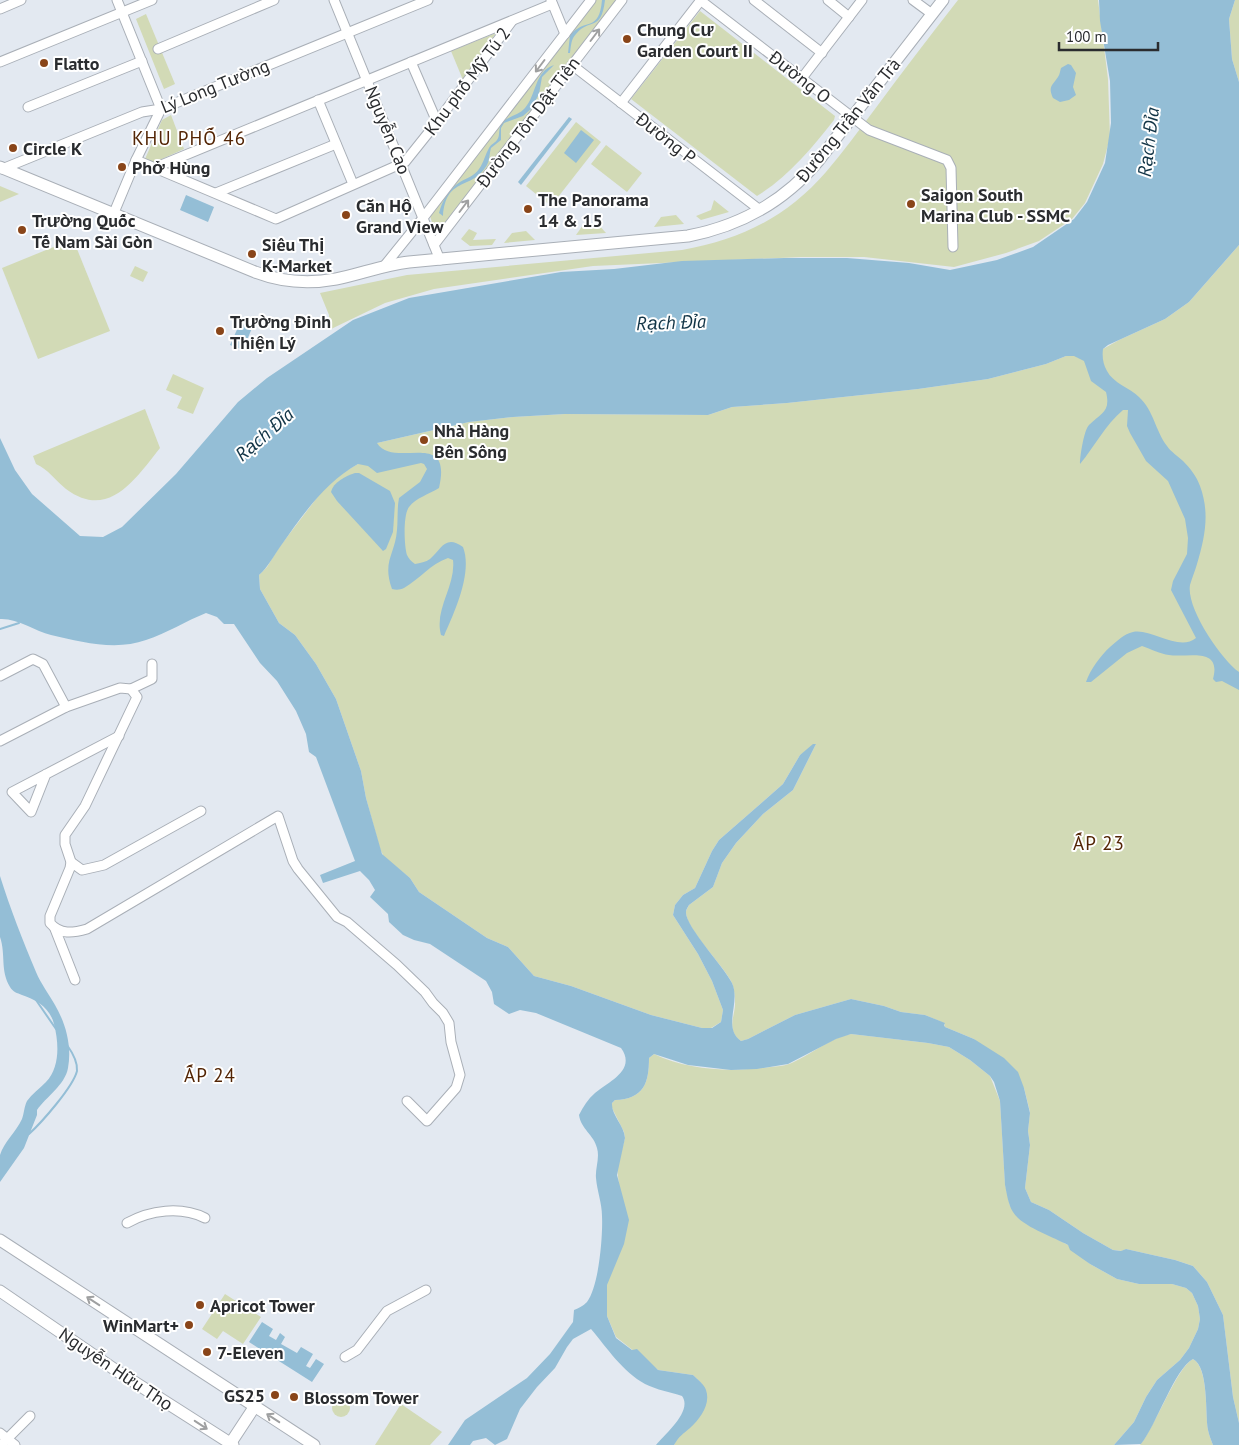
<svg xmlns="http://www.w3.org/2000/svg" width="1239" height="1445" font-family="'PT Sans',sans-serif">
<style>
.green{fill:#d2dab6}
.water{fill:#94bed6}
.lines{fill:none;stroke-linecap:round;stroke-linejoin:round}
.stream{stroke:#94bed6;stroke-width:2}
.minor-casing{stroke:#a9afb7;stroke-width:11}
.major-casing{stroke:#a9afb7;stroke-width:13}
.minor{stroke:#fff;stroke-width:9}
.major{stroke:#fff;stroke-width:11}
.oneway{stroke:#9fa0a1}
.poi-dot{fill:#894519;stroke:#fff;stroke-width:2}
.labels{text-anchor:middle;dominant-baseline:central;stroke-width:4;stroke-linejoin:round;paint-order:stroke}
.poi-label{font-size:18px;font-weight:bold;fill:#2a2c2f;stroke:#fff;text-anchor:start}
.street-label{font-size:18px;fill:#2a2c2f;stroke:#fff}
.neighbourhood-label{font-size:19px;letter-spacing:1px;fill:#532505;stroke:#fff}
.water-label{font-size:19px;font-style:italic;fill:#123547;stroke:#fff}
</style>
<rect width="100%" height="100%" fill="#e3e9f1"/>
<!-- green -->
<g class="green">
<polygon points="594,0 618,0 439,233 435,232 430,216"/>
<path d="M958,0H1098L1108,79L1110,137L1103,164L1085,203L1072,219L1039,241L1006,253L954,267L864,257H801L593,266L434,289L385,303L329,330V315L320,293L407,275L682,250C740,240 787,217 826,172C843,152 859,130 875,109C902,72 930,36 958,0Z"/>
<polygon points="1235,0 1239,0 1239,82 1232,59 1229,19"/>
<path d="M700,11L835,116L834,120C811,149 789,176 757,196L631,99Z"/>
<polygon points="146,14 175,84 164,89 136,19"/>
<polygon points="496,33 463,80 451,51"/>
<polygon points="171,115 184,149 153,163 145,159 162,120"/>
<polygon points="576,122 601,142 551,206 526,186"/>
<polygon points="606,145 642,173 627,192 591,164"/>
<polygon points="0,186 19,194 0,202"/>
<polygon points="714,200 729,212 701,220 696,216 711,210"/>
<polygon points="676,215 684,224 654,227 661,217"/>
<polygon points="598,224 606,233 576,235 583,225"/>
<polygon points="469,229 477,233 473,240 496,239 492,245 470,246 461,239"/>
<polygon points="526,231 535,240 504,243 512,233"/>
<polygon points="73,239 110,331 38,359 2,268"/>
<path d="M1239,245V1423L1233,1397L1223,1315L1207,1282L1193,1266L1175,1260L1126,1249L1122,1251L1113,1250L1083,1233L1049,1210L1031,1202L1025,1188L1030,1145L1028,1131L1030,1112L1024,1088L974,1039L945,1027L944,1023L925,1015L901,1012L884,1006L851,999L795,1015L748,1039L741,1041C725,1029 736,1015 735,1002C735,997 734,988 732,983C724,966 685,928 686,912C686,910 688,907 689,905L713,887L722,863L736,843L763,814L793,790L816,744L800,755L783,784L719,840L712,851L695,888L683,895L675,905L673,915L698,954L712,981L723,1010L721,1022L711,1028H702L651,1015L571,986L534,976L508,947L487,938L419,892L410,878L384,857L380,849L366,798L361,771L336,699L316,664L295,635L279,623L260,589L259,575L267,567L278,549L325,487L344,472L358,464L377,443L469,422L513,417L565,414L708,415L732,407L787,403L918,389L988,379L1046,364L1066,356L1074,355L1079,358L1103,349L1119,340L1165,319L1189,302Z"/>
<polygon points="135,266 148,272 143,282 130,276"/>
<polygon points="173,374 204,388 193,414 177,408 182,397 166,390"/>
<path d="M145,409L160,448C136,478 109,521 66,489C56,481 48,469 36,464L33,456Z"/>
<path d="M851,1034L928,1043L949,1047L970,1060L990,1076L1000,1101L1005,1184L1010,1206L1031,1226L1068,1245L1090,1264L1117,1279L1139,1284H1172L1186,1288L1192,1293L1198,1306L1200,1319L1198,1329L1189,1348L1180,1360L1157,1380L1146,1397L1134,1422L1114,1445H674L702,1384L693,1375L658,1370L616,1337L607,1316V1285L619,1185L617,1168L625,1138L624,1132L612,1108V1103L615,1100C644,1099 649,1083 649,1058L654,1054C689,1071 733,1072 771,1067C777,1066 784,1066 789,1064C810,1056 829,1038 851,1034Z"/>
<polygon points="225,1294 261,1317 243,1344 223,1331 217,1339 202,1329"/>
<path d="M1193,1359C1209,1368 1205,1414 1208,1430C1209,1435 1211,1440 1213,1445H1140C1155,1427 1177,1367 1193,1359Z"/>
<circle cx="341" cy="1408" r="9"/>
<polygon points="401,1404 442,1432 430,1445 375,1445"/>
</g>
<!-- water -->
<g class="water">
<path d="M602,0H605C601,33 590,17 576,34C571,39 571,46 570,53H568L570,35C586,17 599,33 602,0Z"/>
<path d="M1099,0H1235L1229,19L1232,59L1239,82V245L1189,302L1165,319L1108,345L1103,349C1102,357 1103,364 1107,371C1113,383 1130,388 1139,397C1154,411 1155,430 1167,446C1171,452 1178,456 1183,461C1190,468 1197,477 1200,486C1210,513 1205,537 1197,564C1195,571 1192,578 1190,585C1186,608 1221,659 1239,672V690L1222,681L1216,682L1213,679C1222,646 1187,658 1169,655C1160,654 1151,649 1142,646L1127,653L1091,682H1086C1090,670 1101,655 1110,647C1117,641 1124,634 1133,632C1151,628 1179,652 1196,638L1171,590L1173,581L1187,554L1188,538L1185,519L1168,481L1146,461L1130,433L1127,426L1128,410H1123C1105,425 1095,446 1080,464C1080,456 1084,430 1089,425C1101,413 1111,412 1106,392L1091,381L1084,361L1074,356H1066L1046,364L988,379L918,389L787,403L732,407L708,415L565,414L513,417L469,422L377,443C394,470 453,427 439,488C429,494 416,498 409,507C403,515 404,545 407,555C409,559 411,561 415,564C420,563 426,562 430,559C441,550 445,534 463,547C473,573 454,613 444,636L441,635C434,609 456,586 453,560L448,558C430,564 420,579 404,588C400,590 396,590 392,589C382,561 395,555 397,530C398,520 397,508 399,498L420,482L427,469L424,464L421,463L377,473L368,466L358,464C324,483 302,516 280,547C273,557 268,567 259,575L260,589L279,623L295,635L316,664L336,699L361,771L366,798L382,854L410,878L419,892L487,938L508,947L534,976L571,986L651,1015L702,1028H712L721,1022L723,1010L712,981L698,954L673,915L675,905L683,895L695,888L712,851L719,840L783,784L800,755L813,744H816L793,790L763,814L736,843L722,863L713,887L689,905C688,907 686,909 686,912C685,926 724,967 732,983C741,1003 722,1027 741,1041L748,1039L795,1015L851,999L884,1006L901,1012L925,1015L945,1023L944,1025L945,1027L974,1039L1004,1058L1018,1072L1024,1088L1030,1113L1028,1131L1030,1145L1025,1188L1031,1202L1049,1210L1083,1233L1113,1250L1121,1251L1126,1249L1175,1260L1193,1266L1207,1282L1223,1315L1233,1397L1239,1423V1445H1213C1211,1440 1209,1435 1208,1430C1205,1414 1209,1367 1193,1359C1175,1368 1156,1426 1141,1444L1114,1445L1134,1422L1146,1397L1157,1380L1180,1360L1189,1348L1198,1329L1200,1319L1198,1306L1192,1293L1186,1288L1172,1284H1139L1117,1279L1090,1264L1070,1250L1068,1245C1053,1237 1021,1226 1013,1212C1008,1204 1007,1194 1005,1185L1000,1101L994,1082L990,1076L970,1060L949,1047L928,1043L851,1034L836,1039L788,1064L757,1069L731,1070L688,1065L654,1054L649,1058C649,1083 644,1099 615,1100L612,1103C611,1115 624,1125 625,1138L617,1175L629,1220L624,1244L607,1285V1316L616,1338L632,1350L637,1349L658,1370L693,1375C697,1379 704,1384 706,1390C711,1404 700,1419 690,1428C682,1435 680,1435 674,1445H656C665,1434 693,1411 682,1396C670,1392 657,1390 645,1384C623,1372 607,1348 591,1329L573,1339L567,1347L555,1368L537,1387L520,1409L507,1439L495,1445L486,1438L473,1441L470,1445H448L465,1420L527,1378L550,1354L573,1322L574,1310C579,1308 583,1306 587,1302C599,1286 603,1236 602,1216C602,1203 597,1191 596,1178C595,1169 600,1158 597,1148C594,1135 581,1129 579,1115C583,1107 588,1099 595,1093C608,1082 637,1070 621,1048L536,1013L520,1010L509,1014L494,1004L492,992L486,981L430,944L414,940L403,935L389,922L388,914L370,897L375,890L369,880L360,871L323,883L320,875L355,861L316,757L309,752L306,734L296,711L277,681L260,663L234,624H224L217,617L206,613C186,621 167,633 146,640C116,651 81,642 51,635C35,631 17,618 0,619V438L15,470L32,494L80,536L103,537L122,527L176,474L238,402L267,378L353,320L409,298L561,272L614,269L682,261L784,258H847L909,263L950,270L997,260L1033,247L1074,219L1087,202L1105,163L1111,123L1110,81L1100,21Z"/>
<path d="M1068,64L1071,65L1076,73L1073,87L1076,95L1069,100L1060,102L1053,98C1048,86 1052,86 1058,77C1060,74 1060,71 1061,68Z"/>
<path d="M554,65L542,77L539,94L531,109L523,116L504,123L501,128V140L491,148C489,155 490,162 485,168C470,190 446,177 443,216L439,213C442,201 449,189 460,182C467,178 474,176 479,169C484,162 485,155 489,148C491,144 495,143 497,140C501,135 497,128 503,122C509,116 519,115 525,108C537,94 534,72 554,65Z"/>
<polygon points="569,117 572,119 521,185 518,182"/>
<polygon points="581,130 594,140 576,163 564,153"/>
<polygon points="186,195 214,207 208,222 180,210"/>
<polygon points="240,323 252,328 243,350 230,345"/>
<path d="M355,473H359L390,491L395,503L393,532L386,549L383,551L337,501L331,492C333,482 346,476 355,473Z"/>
<path d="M0,876C10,908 23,941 36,972C41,984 49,994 55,1005C66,1024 72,1046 68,1068C65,1085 46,1097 37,1110V1115L24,1148L0,1182C0,1174 0,1163 0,1155C4,1142 16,1132 22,1119C24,1114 24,1107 27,1101C32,1094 39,1089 46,1082C60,1067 59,1044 54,1024C50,1008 37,1000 22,995C17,993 13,992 10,987C0,970 6,955 0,937Z"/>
<polygon points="262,1322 273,1329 269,1336 276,1340 280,1333 285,1337 281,1344 297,1353 301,1347 313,1354 306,1366 310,1368 316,1359 324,1364 312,1382 249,1342"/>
</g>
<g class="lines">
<!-- stream -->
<g class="stream">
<polyline points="0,629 19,623"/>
<polyline points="36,1000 56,1029"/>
<path d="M29,1134C42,1122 73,1087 77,1071C78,1062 72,1052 67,1045"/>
</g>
<!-- minor casing -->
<g class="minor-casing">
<g id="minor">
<polyline points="117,0 161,109"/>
<polyline points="334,0 440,260"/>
<polyline points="551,0 565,34"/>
<polyline points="700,0 869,130 947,160 951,168 953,247"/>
<polyline points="754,0 822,53"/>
<polyline points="828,0 849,17"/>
<polyline points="913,0 932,14"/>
<polyline points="0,9 21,0"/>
<polyline points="158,49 274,0"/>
<polyline points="0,62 152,0"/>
<polyline points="411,62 437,122"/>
<polyline points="572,65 760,210"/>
<polyline points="802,78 862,0"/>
<polyline points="318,100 353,184"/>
<polyline points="621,103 701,0"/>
<polyline points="28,107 142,61"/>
<polyline points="136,160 276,219 405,162 437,122 512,21"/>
<polyline points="154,168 552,4"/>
<polyline points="2,169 142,112 161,109 428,0"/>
<polyline points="216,193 336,144"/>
<polyline points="113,215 136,160 161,109"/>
<polyline points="434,245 622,0"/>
<polyline points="385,265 423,218 591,0"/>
<polyline points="0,676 33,659 43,664 66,707"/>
<path d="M131,689L137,697L85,806L65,835V844L71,862L70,868L50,916V923C60,935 73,933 87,929L278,816L293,861L298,869L337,917L347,922L397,965L425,992L433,1003L443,1013L449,1023L451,1042L460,1075L456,1088L427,1121L407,1101"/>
<polyline points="0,741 66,707 120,688 131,689 152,679 152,664"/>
<polyline points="46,774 31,812 12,792 119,736"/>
<polyline points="71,862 82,870 104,865 201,811"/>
<polyline points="55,929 75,980"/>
<path d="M127,1223C150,1210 181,1206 205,1218"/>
<polyline points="345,1357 357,1350 387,1311 426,1290"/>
<polyline points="0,1433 15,1445"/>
<polyline points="1,1445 30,1416"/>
</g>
</g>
<!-- major casing -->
<g class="major-casing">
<g id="major">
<path d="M0,167L255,272C281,282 309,284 336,279C361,274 383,265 409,262L688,236C740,226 785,201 819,160L943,0"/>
<polyline points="0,1240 314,1445"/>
<polyline points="0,1291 117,1371 233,1445"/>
<polyline points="230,1444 255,1406"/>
</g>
</g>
<!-- minor -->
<use href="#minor" class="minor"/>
<!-- major -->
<use href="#major" class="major"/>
</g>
<!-- one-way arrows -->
<defs><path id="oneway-shaft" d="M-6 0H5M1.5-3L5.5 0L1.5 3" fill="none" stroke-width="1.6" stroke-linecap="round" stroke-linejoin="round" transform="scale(1.25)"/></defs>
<g class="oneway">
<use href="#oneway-shaft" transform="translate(595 35) rotate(-53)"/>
<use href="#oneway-shaft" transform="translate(540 66) rotate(127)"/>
<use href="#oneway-shaft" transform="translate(464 206) rotate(-53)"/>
<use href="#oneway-shaft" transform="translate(93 1301) rotate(-147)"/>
<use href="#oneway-shaft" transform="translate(273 1418) rotate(-147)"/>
<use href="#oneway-shaft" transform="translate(201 1425) rotate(33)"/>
</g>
<!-- markers -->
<g class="poi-dot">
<circle cx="627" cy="39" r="5"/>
<circle cx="44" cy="63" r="5"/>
<circle cx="13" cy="148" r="5"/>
<circle cx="122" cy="167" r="5"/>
<circle cx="911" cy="204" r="5"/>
<circle cx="528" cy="209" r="5"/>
<circle cx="346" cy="215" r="5"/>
<circle cx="22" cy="230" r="5"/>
<circle cx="252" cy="254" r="5"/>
<circle cx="220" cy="331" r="5"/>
<circle cx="424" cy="440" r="5"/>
<circle cx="200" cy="1305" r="5"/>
<circle cx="189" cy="1325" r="5"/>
<circle cx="207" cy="1352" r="5"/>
<circle cx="275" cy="1395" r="5"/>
<circle cx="294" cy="1397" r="5"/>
</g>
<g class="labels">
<!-- poi labels -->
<g class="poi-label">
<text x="637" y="29">Chung Cư<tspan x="637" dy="21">Garden Court II</tspan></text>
<text x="54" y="63">Flatto</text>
<text x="23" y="148">Circle K</text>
<text x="132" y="167">Phở Hùng</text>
<text x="921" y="194">Saigon South<tspan x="921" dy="21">Marina Club - SSMC</tspan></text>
<text x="538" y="199">The Panorama<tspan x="538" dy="21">14 &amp; 15</tspan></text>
<text x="356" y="205">Căn Hộ<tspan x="356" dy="21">Grand View</tspan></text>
<text x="32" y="220">Trường Quốc<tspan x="32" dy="21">Tế Nam Sài Gòn</tspan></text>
<text x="262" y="244">Siêu Thị<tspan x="262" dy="21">K-Market</tspan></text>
<text x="230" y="321">Trường Đinh<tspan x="230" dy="21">Thiện Lý</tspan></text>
<text x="434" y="430">Nhà Hàng<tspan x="434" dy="21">Bên Sông</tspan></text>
<text x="210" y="1305">Apricot Tower</text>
<text x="179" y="1325" text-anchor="end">WinMart+</text>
<text x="217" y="1352">7-Eleven</text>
<text x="265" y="1395" text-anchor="end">GS25</text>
<text x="304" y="1397">Blossom Tower</text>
</g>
<!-- street labels -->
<g class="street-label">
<text transform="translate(800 77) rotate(38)">Đường O</text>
<text transform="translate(467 81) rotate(-53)">Khu phố Mỹ Tú 2</text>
<text transform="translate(215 86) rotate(-22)">Lý Long Tường</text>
<text transform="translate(848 120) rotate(-51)">Đường Trần Văn Trà</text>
<text transform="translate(528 122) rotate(-53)">Đường Tôn Dật Tiên</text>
<text transform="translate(388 130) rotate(68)">Nguyễn Cao</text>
<text transform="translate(666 138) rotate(38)">Đường P</text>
<text transform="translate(116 1369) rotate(34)">Nguyễn Hữu Thọ</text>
</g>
<!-- neighbourhood labels -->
<g class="neighbourhood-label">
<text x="189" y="138">KHU PHỐ 46</text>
<text x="1099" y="843">ẤP 23</text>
<text x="210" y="1075">ẤP 24</text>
</g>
<!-- water labels -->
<g class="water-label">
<text transform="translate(1148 142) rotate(-83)">Rạch Đỉa</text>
<text transform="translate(671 322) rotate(-2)">Rạch Đỉa</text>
<text transform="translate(264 434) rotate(-41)">Rạch Đỉa</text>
</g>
</g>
<!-- scale -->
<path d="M1059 42v8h99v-8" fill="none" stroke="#2a2c2f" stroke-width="2.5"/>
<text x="1066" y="42" font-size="15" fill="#2a2c2f" stroke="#ffffff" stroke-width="4" paint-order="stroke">100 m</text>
</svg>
